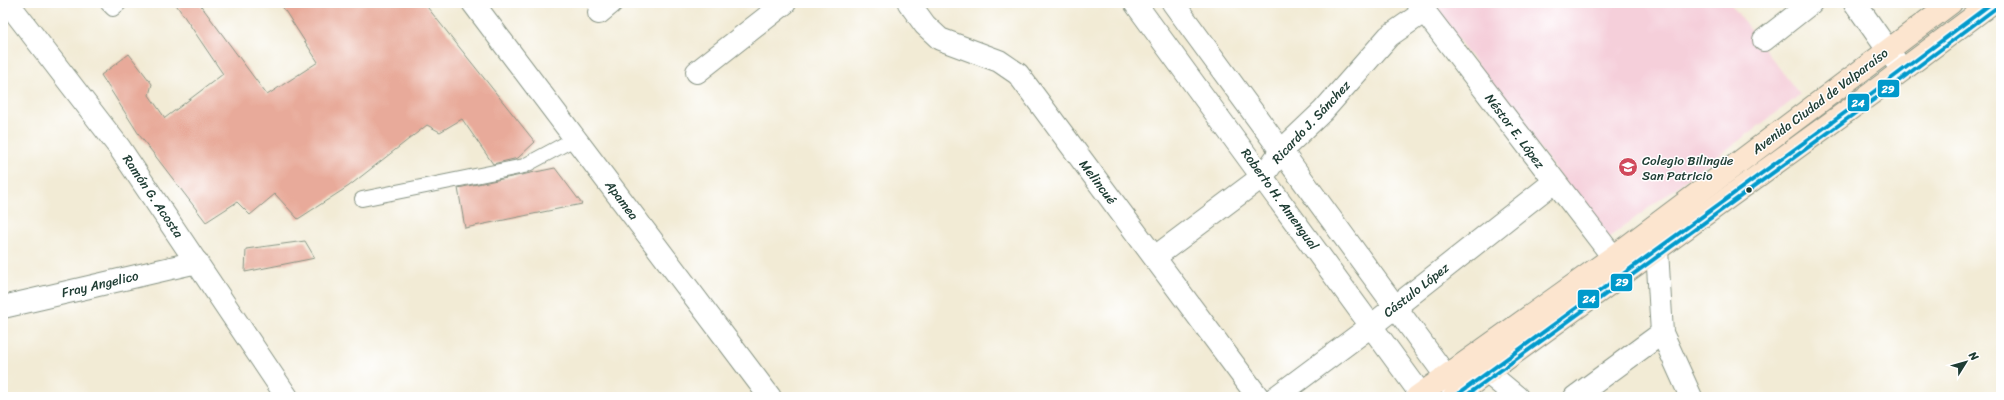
<svg xmlns="http://www.w3.org/2000/svg" width="2004" height="400" font-family="Sriracha,sans-serif">
<style>
.built{fill:#f5cfda}
.building{fill:#e8aa9a}
.lines{fill:none;stroke-linecap:round;stroke-linejoin:round}
.lane-casing{stroke:#889484;stroke-width:16}
.street-casing{stroke:#889484;stroke-width:24}
.secondary-casing{stroke:#889484;stroke-width:24}
.lane{stroke:#fff;stroke-width:14}
.street{stroke:#fff;stroke-width:22}
.secondary{stroke:#fce5cf;stroke-width:22}
.bus-1-casing{stroke:#fff;stroke-width:7}
.bus-2-casing{stroke:#fff;stroke-width:7}
.bus-1{stroke:#0099cb;stroke-width:4}
.bus-2{stroke:#0099cb;stroke-width:4}
.bus-dot{fill:#1f3d34;stroke:#fff;stroke-width:1.5}
.labels{text-anchor:middle;dominant-baseline:central;stroke-width:3;stroke-linejoin:round;paint-order:stroke}
.street-label{font-size:13px;fill:#1f3d34;stroke:#fff}
.poi-label{font-size:13px;fill:#1f3d34;stroke:#fff;text-anchor:start}
.line-badge{stroke:#fff;stroke-width:1.5}
.badge-label{font-size:11px;text-anchor:middle;font-weight:bold;fill:#fff}
</style>
<rect width="100%" height="100%" fill="#fff"/>
<filter id="ink" filterUnits="userSpaceOnUse"><feTurbulence type="fractalNoise" baseFrequency=".025" numOctaves="2"/><feDisplacementMap in="SourceGraphic" scale="8" xChannelSelector="R" yChannelSelector="G"/><feConvolveMatrix kernelMatrix="1 2 1 2 8 2 1 2 1" color-interpolation-filters="sRGB"/></filter>
<filter id="wash" filterUnits="userSpaceOnUse"><feTurbulence type="fractalNoise" baseFrequency=".012" numOctaves="4" result="noise"/><feDisplacementMap in="SourceGraphic" scale="16" xChannelSelector="R" yChannelSelector="G"/><feGaussianBlur stdDeviation="0.9" result="paint"/><feColorMatrix in="noise" values="0 0 0 0 0 0 0 0 0 0 0 0 0 0 0 0 0 1.4 0 .05"/><feComposite in="paint" operator="in"/></filter>
<g filter="url(#wash)">
<rect width="100%" height="100%" fill="#f2ebd5"/>
<!-- built -->
<polygon class="built" points="1431,3 1730,3 1800,95 1607,239"/>
<g id="blocks">
<!-- building -->
<g class="building">
<polygon points="175,3 199,3 267,95 318,62 280,3 424,3 535,142 518,158 493,164 462,119 440,132 427,125 349,186 298,219 275,194 250,215 237,202 206,222 140,136 101,75 129,54 152,84 149,95 165,118 223,74"/>
<polygon points="555,168 582,204 465,228 458,188"/>
<polygon points="305,241 315,258 245,272 246,249"/>
</g>
</g>
</g>
<g filter="url(#ink)">
<use href="#blocks" fill-opacity="0" stroke="#889484" stroke-width="1"/>
<g class="lines">
<!-- lane casing -->
<g class="lane-casing">
<g id="lane">
<polyline points="107,3 113,9 120,3"/>
<polyline points="362,199 524,166 576,138"/>
</g>
</g>
<!-- street casing -->
<g class="street-casing">
<g id="street">
<polyline points="8,3 119,147 287,397"/>
<polyline points="473,3 770,397"/>
<polyline points="909,3 925,25 940,39 999,61 1018,74 1258,397"/>
<polyline points="1135,3 1423,397"/>
<polyline points="1173,3 1446,376 1454,392"/>
<polyline points="1418,3 1613,257"/>
<polyline points="1855,3 1902,70"/>
<polyline points="599,13 611,3"/>
<polyline points="1764,40 1811,3"/>
<polyline points="697,72 785,3"/>
<polyline points="1657,250 1662,333 1691,397"/>
<polyline points="1155,257 1263,176 1281,151 1323,111 1389,36 1425,11"/>
<polyline points="3,307 197,262"/>
<polyline points="1488,373 1517,397"/>
<polyline points="1276,397 1371,326 1554,182"/>
<polyline points="1575,397 1662,333"/>
</g>
</g>
<!-- secondary casing -->
<g class="secondary-casing">
<g id="secondary">
<polyline points="1417,397 1613,257 1951,3"/>
<polyline points="1454,397 1872,93 1992,3"/>
</g>
</g>
<!-- lane -->
<use href="#lane" class="lane"/>
<!-- street -->
<use href="#street" class="street"/>
<!-- secondary -->
<use href="#secondary" class="secondary"/>
<!-- bus-1 casing -->
<g class="bus-1-casing">
<polyline id="bus-1" points="1454,397 1872,93 1992,3"/>
</g>
<!-- bus-2 casing -->
<g class="bus-2-casing">
<polyline id="bus-2" points="1464,397 1876,98 1996,8"/>
</g>
<!-- bus-1 -->
<use href="#bus-1" class="bus-1"/>
<!-- bus-2 -->
<use href="#bus-2" class="bus-2"/>
</g>
</g>
<!-- icons -->
<defs>
<g id="school-disc" transform="scale(1)"><circle r="9.5" fill="#d1495b" stroke="#fff"/><path d="M0-5L7-2L0 1L-7-2ZM-4 1L0 2.5L4 1V4Q0 6-4 4Z" fill="#fff"/></g>
</defs>
<g fill-rule="evenodd">
<use href="#school-disc" x="1628" y="167"/>
</g>
<!-- markers -->
<circle class="bus-dot" cx="1749" cy="190" r="3.5"/>
<g class="labels">
<!-- street labels -->
<g class="street-label">
<text transform="translate(1820 101) rotate(-37)">Avenida Ciudad de Valparaíso</text>
<text transform="translate(1311 122) rotate(-47)">Ricardo J. Sánchez</text>
<text transform="translate(1515 131) rotate(53)">Néstor E. López</text>
<text transform="translate(1098 182) rotate(53)">Melincué</text>
<text transform="translate(153 196) rotate(56)">Ramón G. Acosta</text>
<text transform="translate(1280 199) rotate(54)">Roberto H. Amengual</text>
<text transform="translate(622 200) rotate(53)">Apamea</text>
<text transform="translate(100 284) rotate(-13)">Fray Angelico</text>
<text transform="translate(1416 290) rotate(-38)">Cástulo López</text>
</g>
<!-- poi labels -->
<g class="poi-label">
<text x="1642" y="160">Colegio Bilingüe<tspan x="1642" dy="15">San Patricio</tspan></text>
</g>
</g>
<g class="line-badge">
<rect x="1877" y="79" width="23" height="19" rx="4" fill="#0099cb"/>
<rect x="1847" y="93" width="23" height="19" rx="4" fill="#0099cb"/>
<rect x="1610" y="273" width="23" height="19" rx="4" fill="#0099cb"/>
<rect x="1577" y="289" width="23" height="20" rx="4" fill="#0099cb"/>
</g>
<g class="badge-label">
<text x="1888" y="93">29</text>
<text x="1858" y="107">24</text>
<text x="1622" y="286">29</text>
<text x="1589" y="303">24</text>
</g>
<!-- margin -->
<rect width="2004" height="400" fill="none" stroke="#fff" stroke-width="16"/>
<!-- north arrow -->
<g transform="translate(1966 362) rotate(53)" stroke="#ffffff" stroke-width="3" paint-order="stroke">
<path d="M0-3L7 15L0 10L-7 15Z" fill="#1f3d34"/>
<text y="-6" font-size="11" font-weight="bold" text-anchor="middle" fill="#1f3d34">N</text>
</g>
</svg>
